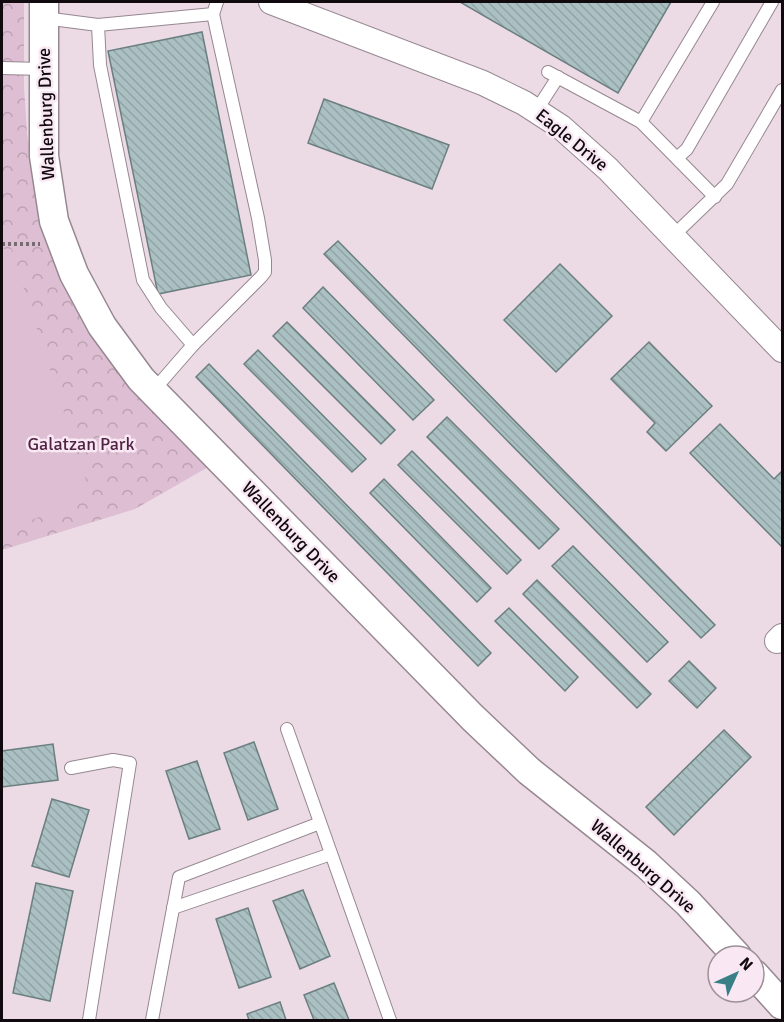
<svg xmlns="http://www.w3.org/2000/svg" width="784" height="1022" font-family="Signika,sans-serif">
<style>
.forest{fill:url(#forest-crowns)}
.pitch{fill:#ddbed2}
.building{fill:url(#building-back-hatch);stroke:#6b7f81;stroke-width:1.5}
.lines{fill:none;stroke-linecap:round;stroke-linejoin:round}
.service-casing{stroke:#968790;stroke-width:14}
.minor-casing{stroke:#968790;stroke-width:26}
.tertiary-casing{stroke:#968790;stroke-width:31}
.path{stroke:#776c73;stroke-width:4;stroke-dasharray:3 3;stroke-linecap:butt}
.service{stroke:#fff;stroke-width:12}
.minor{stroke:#fff;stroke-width:24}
.tertiary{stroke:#fff;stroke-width:28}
.labels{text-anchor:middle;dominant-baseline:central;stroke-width:5;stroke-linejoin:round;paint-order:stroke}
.street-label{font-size:18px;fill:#100a0e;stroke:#f9e8f3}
.park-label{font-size:18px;fill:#502343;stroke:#f9e8f3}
</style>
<defs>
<pattern id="forest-crowns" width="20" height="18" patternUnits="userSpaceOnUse" patternTransform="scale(1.5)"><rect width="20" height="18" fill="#ddbed2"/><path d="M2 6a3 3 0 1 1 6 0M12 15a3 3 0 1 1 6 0" fill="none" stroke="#bda2b3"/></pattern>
<pattern id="building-back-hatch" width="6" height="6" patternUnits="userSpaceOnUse" patternTransform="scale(1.5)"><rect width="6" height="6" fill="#abc0c2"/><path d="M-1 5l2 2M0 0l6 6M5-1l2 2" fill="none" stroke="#92a4a6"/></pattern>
</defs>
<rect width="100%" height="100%" fill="#ecdbe5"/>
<!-- forest -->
<polygon class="forest" points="2,2 24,2 24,87 27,134 43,225 210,466 135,509 2,550"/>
<!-- pitch -->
<polygon class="pitch" points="2,249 11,249 92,499 2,530"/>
<!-- building -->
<g class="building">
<polygon points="460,2 671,2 618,93"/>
<polygon points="202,32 251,275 158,294 108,51"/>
<polygon points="324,99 449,145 432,189 308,143"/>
<polygon points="338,241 715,625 701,638 324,254"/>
<polygon points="560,264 612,316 556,372 504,320"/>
<polygon points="323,287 434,400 413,420 303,308"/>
<polygon points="287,322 395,430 381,444 273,336"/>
<polygon points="649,342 712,406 666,451 647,432 655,423 611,379"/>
<polygon points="258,350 366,459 352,472 244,364"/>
<polygon points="209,364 491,653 478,666 196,377"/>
<polygon points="447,417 559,529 539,549 427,437"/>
<polygon points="720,424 774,479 782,471 782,547 690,453"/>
<polygon points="412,451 521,560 507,574 398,465"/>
<polygon points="384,479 491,588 477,602 370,493"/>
<polygon points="573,546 668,642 647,662 552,566"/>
<polygon points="537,580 651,694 637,708 523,594"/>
<polygon points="509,608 578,677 565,691 495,621"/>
<polygon points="689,661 716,688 697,708 669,681"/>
<polygon points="724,730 751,757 674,835 646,807"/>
<polygon points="254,742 278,809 248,820 224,753"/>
<polygon points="53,744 58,780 2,787 2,751"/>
<polygon points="197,761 220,829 189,839 166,771"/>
<polygon points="52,799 89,810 69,877 32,866"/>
<polygon points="36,883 73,891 50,1001 13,993"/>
<polygon points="303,890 330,956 300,969 273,901"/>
<polygon points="248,908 271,977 239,988 216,919"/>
<polygon points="334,983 349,1020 314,1020 304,995"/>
<polygon points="280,1002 286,1020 249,1020 247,1014"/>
</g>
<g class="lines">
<!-- service casing -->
<g class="service-casing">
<g id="service">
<polyline points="44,18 98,25 100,65 143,280 161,308 193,345 153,391"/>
<polyline points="98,25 213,14 217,2"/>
<polyline points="2,68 44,69"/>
<polyline points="548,72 641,122 715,197"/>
<polyline points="536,111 558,77"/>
<polyline points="641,122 713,2"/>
<polyline points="677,158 687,149 772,2"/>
<polyline points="673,236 727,184 782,90"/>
<polyline points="193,345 261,277 265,272 265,260 258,218 213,14"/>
<polyline points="287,729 390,1020"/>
<polyline points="71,768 113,760 130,763 89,1020"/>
<polyline points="173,908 331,854"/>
<polyline points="152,1020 179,877 320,823"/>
</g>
</g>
<!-- minor casing -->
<g class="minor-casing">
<g id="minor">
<polyline points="271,2 483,83 524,103 561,127 608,169 782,350"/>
<polyline points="777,641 782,636"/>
</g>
</g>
<!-- tertiary casing -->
<g class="tertiary-casing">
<g id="tertiary">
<polyline points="44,2 44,156 54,221 74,274 102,326 141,379 473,718 529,771 646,864 688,903 737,956"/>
<polyline points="754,974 782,1005"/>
</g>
</g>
<!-- path -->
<polyline class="path" points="2,244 40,244"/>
<!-- service -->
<use href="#service" class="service"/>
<!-- minor -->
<use href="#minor" class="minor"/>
<!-- tertiary -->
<use href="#tertiary" class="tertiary"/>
</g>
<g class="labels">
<!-- street labels -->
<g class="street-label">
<text transform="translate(46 114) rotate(-92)">Wallenburg Drive</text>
<text transform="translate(572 140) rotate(39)">Eagle Drive</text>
<text transform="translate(291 532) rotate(46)">Wallenburg Drive</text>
<text transform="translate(643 866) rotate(41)">Wallenburg Drive</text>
</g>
<!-- park labels -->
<g class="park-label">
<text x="81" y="444">Galatzan Park</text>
</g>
</g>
<!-- border -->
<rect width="784" height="1022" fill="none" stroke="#100a0e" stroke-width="6"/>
<!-- north arrow -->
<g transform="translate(736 974) rotate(45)"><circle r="28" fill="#f9e8f3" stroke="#9c8f97" stroke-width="1.5"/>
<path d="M0-4.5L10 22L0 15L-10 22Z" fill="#388086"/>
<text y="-9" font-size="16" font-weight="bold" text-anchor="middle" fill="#100a0e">N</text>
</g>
</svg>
